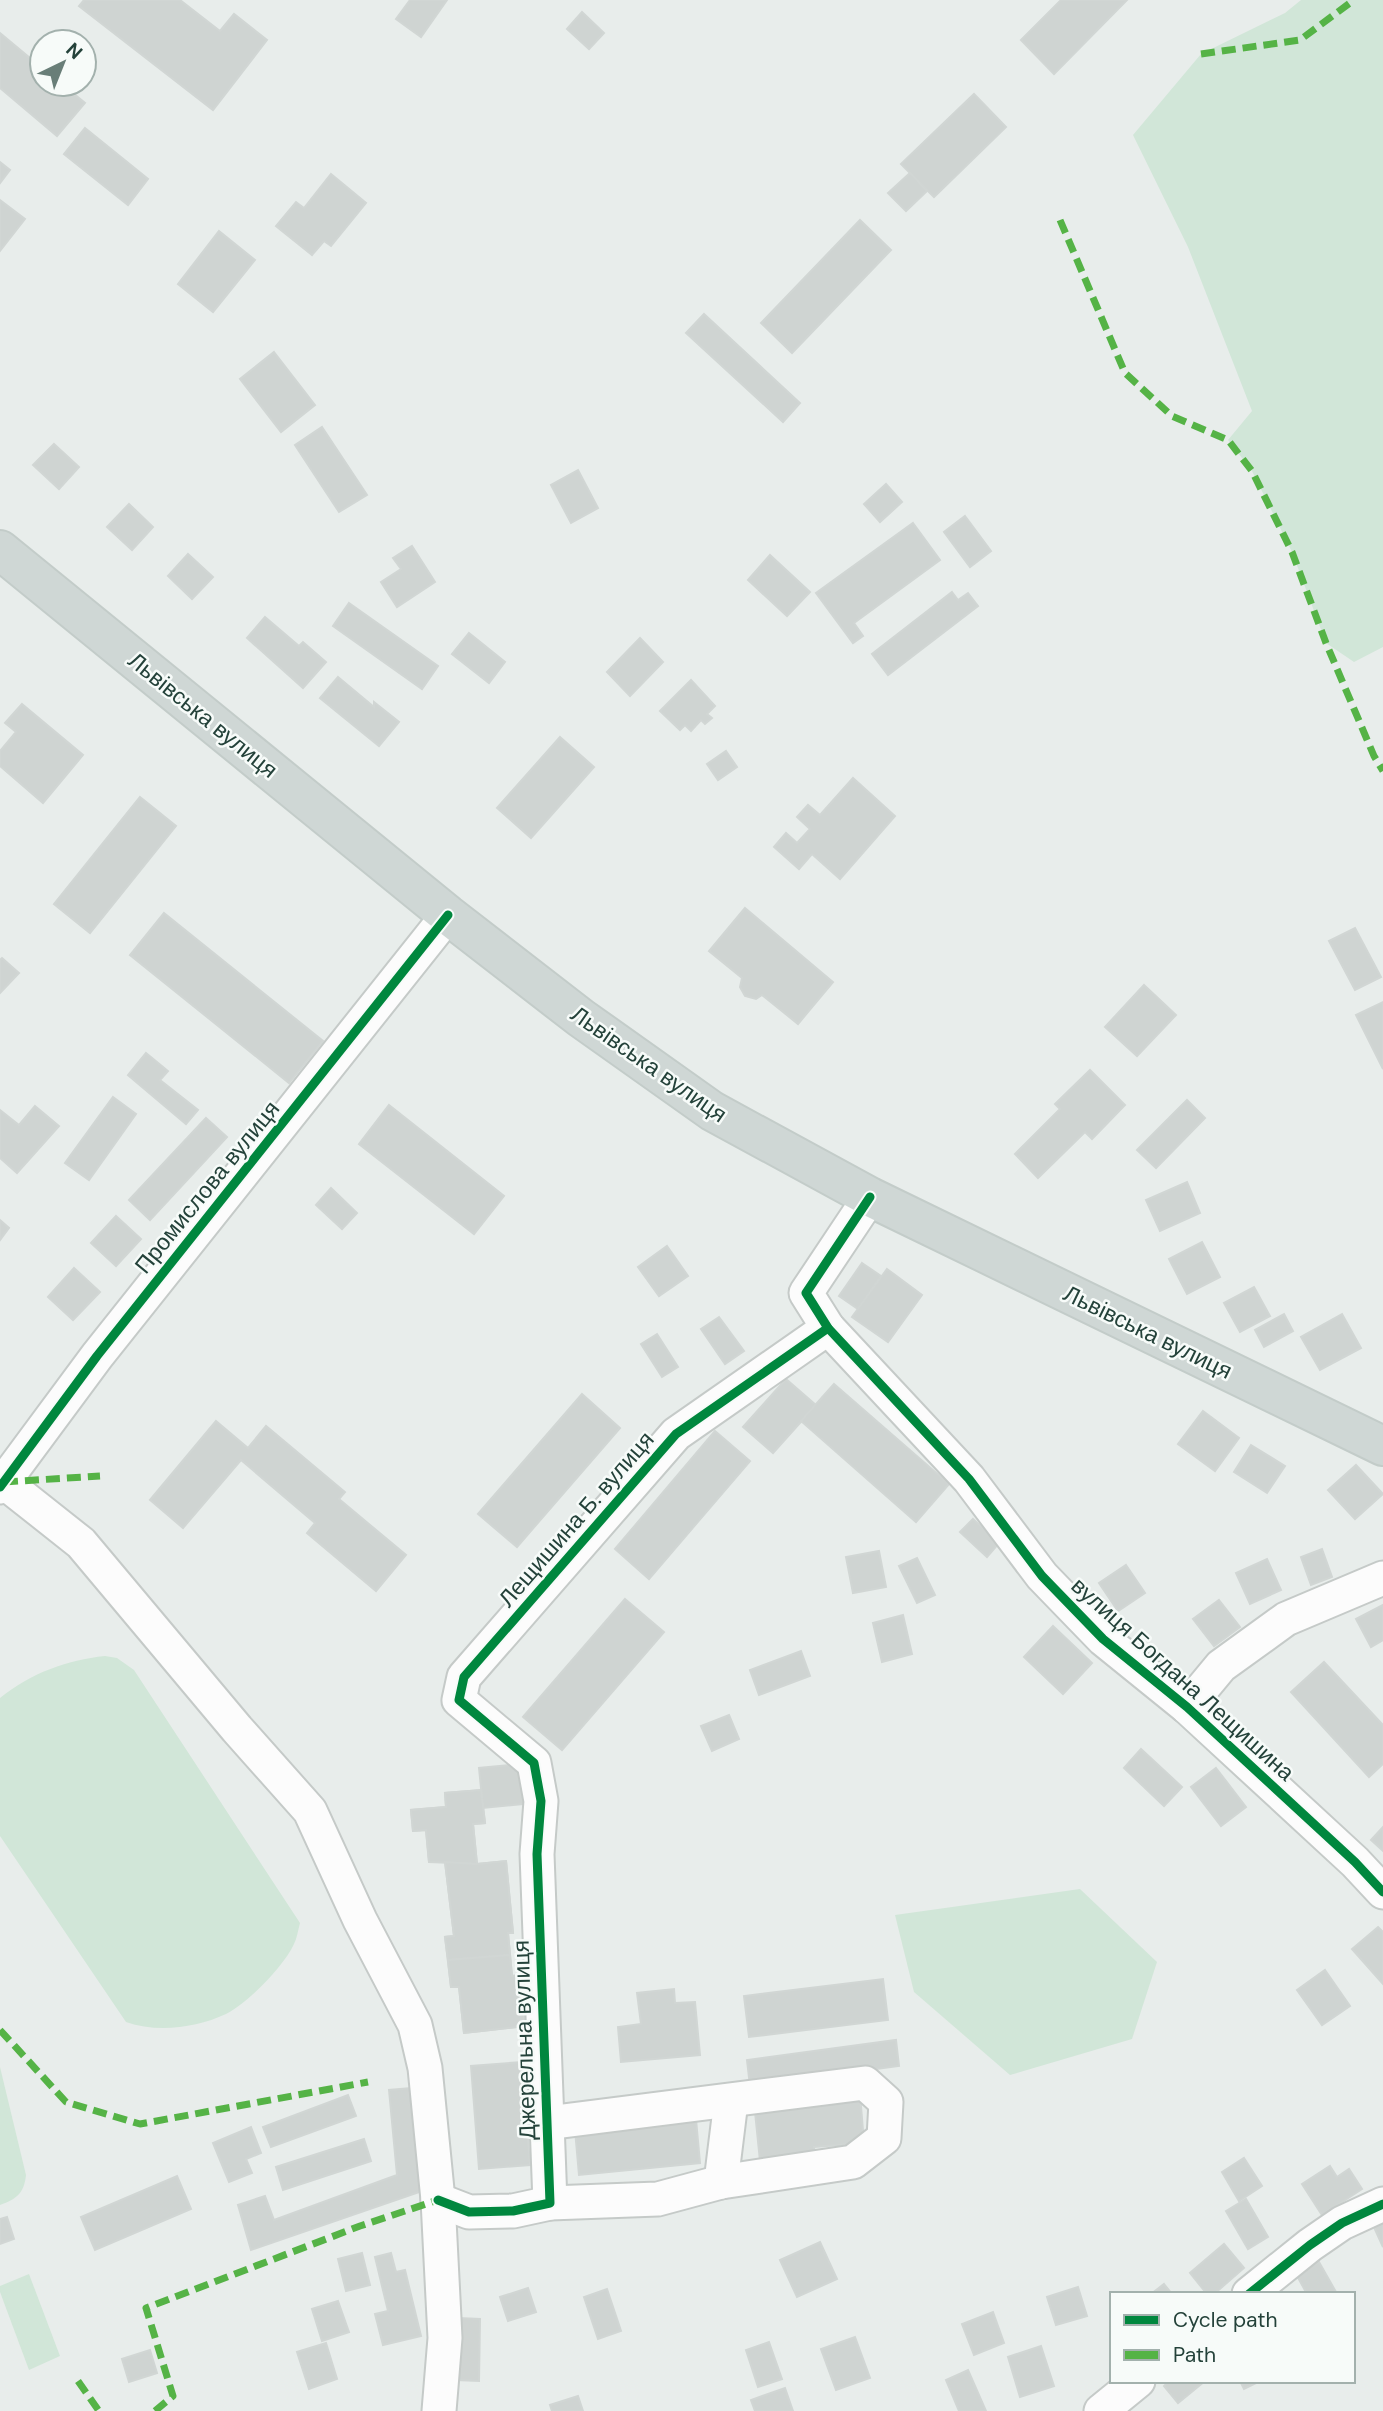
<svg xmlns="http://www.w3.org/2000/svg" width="1383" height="2411" font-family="'DM Sans',sans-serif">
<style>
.green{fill:#d1e6d8}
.building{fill:#cfd4d2;stroke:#d1d6d4;stroke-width:2}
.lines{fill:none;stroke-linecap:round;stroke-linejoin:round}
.minor-casing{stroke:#c5cac8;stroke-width:37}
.major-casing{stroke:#c3ccc9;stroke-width:42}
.minor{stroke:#fcfcfc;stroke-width:33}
.major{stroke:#cfd7d5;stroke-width:38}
.quiet{stroke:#55b346;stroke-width:7;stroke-dasharray:14 7;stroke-linecap:butt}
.cycleway-casing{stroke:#f7fbf9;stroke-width:13}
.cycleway{stroke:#00873e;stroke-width:9}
.labels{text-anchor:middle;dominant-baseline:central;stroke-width:5;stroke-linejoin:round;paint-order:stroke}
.street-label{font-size:23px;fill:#24423a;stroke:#f7fbf9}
</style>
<rect width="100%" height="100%" fill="#e8edeb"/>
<!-- green -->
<g class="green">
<polygon points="1301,0 1383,0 1383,647 1354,662 1326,643 1292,552 1252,471 1228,440 1252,411 1188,247 1133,135 1201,54 1285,13"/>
<path d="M105,1656L117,1658L134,1670L300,1923C298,1930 297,1938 294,1944C284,1966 248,2003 226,2014C196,2028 157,2033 126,2022L0,1836V1698C31,1673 67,1660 105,1656Z"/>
<polygon points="1080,1889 1157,1962 1132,2039 1010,2075 914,1992 895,1915"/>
<path d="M0,2067L26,2175C24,2193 17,2199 0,2205Z"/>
<polygon points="29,2274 60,2356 29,2370 0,2292 0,2286"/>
</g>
<!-- building -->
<g class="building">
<polygon points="84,0 180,0 220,31 234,14 267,40 213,110 79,6"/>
<polygon points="410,0 447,0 421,37 396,19"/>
<polygon points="1061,0 1127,0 1054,74 1021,40"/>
<polygon points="582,12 604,33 589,49 567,29"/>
<polygon points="0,33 42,68 42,84 62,84 85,103 57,136 0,88"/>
<polygon points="974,94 1006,127 934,197 901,164"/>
<polygon points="85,128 148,179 128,205 64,154"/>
<polygon points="0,162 10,170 0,183"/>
<polygon points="910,173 927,191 906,211 888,193"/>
<polygon points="331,174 366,203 331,246 324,241 312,255 276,226 296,202 304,208"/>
<polygon points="0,200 25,219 0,251"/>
<polygon points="860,220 891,250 792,353 761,323"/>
<polygon points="219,231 255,260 213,312 178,284"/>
<polygon points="704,314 800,403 783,422 686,333"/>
<polygon points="274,352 315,405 281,432 240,379"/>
<polygon points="322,427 367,495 339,512 295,445"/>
<polygon points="54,444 79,467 59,489 33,465"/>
<polygon points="578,470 598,508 571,523 551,485"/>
<polygon points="886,484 902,502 880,522 864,504"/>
<polygon points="129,504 153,527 132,550 107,527"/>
<polygon points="965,516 991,551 970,567 944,532"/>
<polygon points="913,523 940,560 854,623 863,636 853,643 816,593"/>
<polygon points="412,546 435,582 397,607 381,582 401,569 393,558"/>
<polygon points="188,554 213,577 192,599 168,576"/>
<polygon points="770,555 810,592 787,616 748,580"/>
<polygon points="952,592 958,600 968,593 978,606 888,675 872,654"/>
<polygon points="349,603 438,666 422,689 333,626"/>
<polygon points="265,617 299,646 303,642 326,662 303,688 247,638"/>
<polygon points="469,633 505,662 489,683 452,654"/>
<polygon points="640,638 663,662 630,696 607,672"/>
<polygon points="338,677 374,707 374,702 399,722 379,746 320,698"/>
<polygon points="691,680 715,706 707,714 712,718 705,724 701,720 691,731 685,725 680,730 660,711"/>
<polygon points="22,704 83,755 43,803 0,766 0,751 16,732 5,723"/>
<polygon points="560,737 594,767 531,838 497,808"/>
<polygon points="726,751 737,767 718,780 707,764"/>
<polygon points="853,778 895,816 840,879 812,854 799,869 774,847 786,833 797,843 810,829 797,817 808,805 820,815"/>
<polygon points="140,797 176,826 90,933 54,904"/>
<polygon points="745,908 833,982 798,1024 762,995 756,999 745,996 740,987 742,978 709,951"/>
<polygon points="164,913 323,1041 289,1083 130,955"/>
<polygon points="1355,928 1381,977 1355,990 1329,941"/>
<polygon points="2,958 19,973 0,993 0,960"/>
<polygon points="1144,985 1176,1015 1137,1056 1105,1027"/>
<polygon points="1383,1002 1383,1069 1356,1015"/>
<polygon points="146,1053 168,1071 160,1080 198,1110 186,1124 128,1075"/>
<polygon points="1090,1070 1125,1105 1092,1139 1085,1132 1038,1178 1015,1154 1060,1109 1055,1104"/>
<polygon points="113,1097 136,1114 89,1180 65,1163"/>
<polygon points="1187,1100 1205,1118 1156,1168 1137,1150"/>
<polygon points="389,1105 504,1196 474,1234 359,1144"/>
<polygon points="35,1106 59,1126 17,1173 0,1158 0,1110 19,1125"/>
<polygon points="206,1118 227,1137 150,1220 129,1200"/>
<polygon points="1187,1182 1200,1213 1160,1231 1146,1200"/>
<polygon points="331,1188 357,1213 342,1229 316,1205"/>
<polygon points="116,1216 141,1239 116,1266 91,1243"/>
<polygon points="0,1220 9,1228 0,1240"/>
<polygon points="1202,1242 1220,1277 1187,1294 1169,1259"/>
<polygon points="667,1246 688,1276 659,1296 638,1267"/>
<polygon points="862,1263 881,1276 858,1309 839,1296"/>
<polygon points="74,1268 100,1292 73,1320 48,1297"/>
<polygon points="887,1269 922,1295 888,1342 852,1317"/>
<polygon points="1254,1287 1270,1316 1240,1332 1224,1303"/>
<polygon points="1284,1314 1293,1331 1264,1347 1255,1330"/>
<polygon points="1342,1314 1361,1348 1320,1370 1301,1337"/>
<polygon points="719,1317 744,1351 725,1364 701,1329"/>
<polygon points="657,1334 678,1367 662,1377 641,1344"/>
<polygon points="786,1379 816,1405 773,1453 743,1427"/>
<polygon points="834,1384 949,1484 916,1522 801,1421"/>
<polygon points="582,1394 620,1428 517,1547 478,1514"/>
<polygon points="1203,1411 1239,1438 1215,1471 1178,1444"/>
<polygon points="216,1421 248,1448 266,1426 345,1492 339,1499 406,1555 376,1591 307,1533 315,1523 241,1460 183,1528 150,1500"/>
<polygon points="715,1431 750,1461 649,1579 615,1549"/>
<polygon points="1251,1445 1285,1466 1267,1493 1234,1472"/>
<polygon points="1356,1465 1383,1494 1355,1519 1328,1490"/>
<polygon points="973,1519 999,1543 987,1557 960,1532"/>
<polygon points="1322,1549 1332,1577 1311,1585 1301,1557"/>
<polygon points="879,1551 886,1587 853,1593 846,1557"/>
<polygon points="917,1558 935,1595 917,1603 899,1566"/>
<polygon points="1267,1559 1281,1590 1250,1604 1236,1573"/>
<polygon points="1126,1565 1145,1593 1118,1611 1099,1583"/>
<polygon points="625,1599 664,1632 562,1750 523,1717"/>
<polygon points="1219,1600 1240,1627 1214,1646 1193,1619"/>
<polygon points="1383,1605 1383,1640 1371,1647 1356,1619"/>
<polygon points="903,1615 912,1654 882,1662 873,1623"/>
<polygon points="1053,1626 1092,1663 1063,1694 1024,1657"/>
<polygon points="801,1651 810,1676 759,1695 750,1670"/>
<polygon points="1324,1662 1383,1725 1383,1764 1369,1777 1291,1692"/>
<polygon points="729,1715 739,1739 712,1751 701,1726"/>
<polygon points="1141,1749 1182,1787 1164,1806 1124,1768"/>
<polygon points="529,1763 533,1803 483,1808 479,1768"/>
<polygon points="1216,1768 1246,1807 1221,1826 1191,1787"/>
<polygon points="481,1790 485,1823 473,1824 477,1864 506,1861 513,1933 508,1933 512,1976 520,1975 525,2026 464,2033 459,1987 451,1987 445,1937 454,1936 445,1862 429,1862 426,1830 413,1831 411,1810 446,1807 445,1793"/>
<polygon points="481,1790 485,1823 473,1824 477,1864 429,1862 426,1830 413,1831 411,1810 446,1807 445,1793"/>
<polygon points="1383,1827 1383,1851 1371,1840"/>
<polygon points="506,1861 513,1933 508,1933 510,1955 448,1960 445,1937 454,1936 445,1862 477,1864"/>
<polygon points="1378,1927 1383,1932 1383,1984 1352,1949"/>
<polygon points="510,1955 512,1976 520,1975 525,2026 464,2033 459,1987 451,1987 448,1960"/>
<polygon points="1325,1970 1350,2006 1322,2025 1297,1990"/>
<polygon points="883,1979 888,2020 749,2037 744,1996"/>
<polygon points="674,1989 675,2003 695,2002 700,2055 621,2062 618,2027 641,2024 637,1993"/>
<polygon points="896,2040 899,2066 750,2086 747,2060"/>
<polygon points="522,2062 530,2165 479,2169 471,2066"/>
<polygon points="411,2088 422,2191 251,2250 238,2205 265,2196 274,2220 397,2175 389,2090"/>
<polygon points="860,2094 864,2143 814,2147 815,2156 760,2161 755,2112 807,2108 806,2099"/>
<polygon points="348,2095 356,2116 271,2147 263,2127"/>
<polygon points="696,2119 700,2163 579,2175 575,2130"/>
<polygon points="251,2127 261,2153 246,2159 252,2173 229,2182 213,2143"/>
<polygon points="364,2139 371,2161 283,2190 276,2167"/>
<polygon points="1244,2158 1262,2186 1239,2201 1222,2172"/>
<polygon points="1330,2166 1337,2177 1349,2169 1362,2189 1322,2215 1302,2184"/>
<polygon points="177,2176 191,2209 95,2250 81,2217"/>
<polygon points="1246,2199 1268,2237 1248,2249 1226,2211"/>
<polygon points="7,2217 14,2239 0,2244 0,2219"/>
<polygon points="1383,2221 1383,2247 1373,2225"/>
<polygon points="820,2242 837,2279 797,2297 780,2260"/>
<polygon points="1224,2244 1244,2268 1214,2294 1207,2294 1190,2273"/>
<polygon points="362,2253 370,2285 346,2291 338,2259"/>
<polygon points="391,2253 396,2272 405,2270 421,2336 383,2345 375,2314 388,2311 375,2257"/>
<polygon points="1319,2262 1336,2292 1333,2294 1307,2294 1296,2274"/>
<polygon points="1164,2284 1172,2294 1151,2294"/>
<polygon points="1078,2287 1087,2316 1056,2325 1047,2297"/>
<polygon points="528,2288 536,2312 508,2321 500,2297"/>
<polygon points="607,2289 621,2331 598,2339 584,2297"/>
<polygon points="338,2301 349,2332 322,2341 312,2309"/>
<polygon points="993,2312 1004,2343 974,2355 962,2324"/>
<polygon points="458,2318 480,2319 479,2381 456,2380"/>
<polygon points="855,2337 870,2378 836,2390 821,2349"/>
<polygon points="769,2342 782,2379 758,2387 746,2350"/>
<polygon points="326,2343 337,2379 309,2389 297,2352"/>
<polygon points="1041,2346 1054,2386 1020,2397 1008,2357"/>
<polygon points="150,2350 157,2373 129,2382 122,2359"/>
<polygon points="968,2370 986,2411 959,2411 946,2380"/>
<polygon points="1169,2381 1205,2381 1178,2403 1164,2386"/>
<polygon points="1240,2381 1260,2381 1244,2389"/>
<polygon points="785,2388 793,2411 755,2411 751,2400"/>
<polygon points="578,2396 583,2411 552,2411 550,2405"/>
</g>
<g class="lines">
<!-- minor casing -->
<g class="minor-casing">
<g id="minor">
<polyline points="870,1197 806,1293 828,1328 969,1479 1042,1576 1103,1639 1187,1707 1355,1862 1383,1892"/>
<polyline points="4,1482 81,1543 237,1729 310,1811 360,1920 415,2025 425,2068 438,2200 445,2338 439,2411"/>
<polyline points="0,1487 97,1356 448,915"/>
<polyline points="1187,1707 1221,1666 1286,1619 1383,1578"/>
<polyline points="547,2123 865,2083 886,2102 884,2138 853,2162 721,2182 658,2199 550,2203"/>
<polyline points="721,2182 731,2101"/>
<polyline points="438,2200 469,2212 513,2211 550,2203 537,1854 541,1801 534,1763 459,1700 464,1677 676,1434 828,1328"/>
<polyline points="1249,2294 1310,2245 1342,2223 1383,2204"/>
<polyline points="1101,2411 1138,2381"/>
</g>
</g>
<!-- major casing -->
<g class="major-casing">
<polyline id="major" points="0,550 448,915 581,1018 712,1111 870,1197 1383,1446"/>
</g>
<!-- minor -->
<use href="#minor" class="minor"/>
<!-- major -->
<use href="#major" class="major"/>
<!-- quiet -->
<g class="quiet">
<polyline points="1201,54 1300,40 1354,0"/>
<polyline points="1060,220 1125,373 1172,416 1228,440 1252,471 1292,552 1326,643 1374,756 1383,771"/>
<polyline points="4,1482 100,1476"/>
<polyline points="0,2030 66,2102 140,2124 368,2082"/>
<polyline points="78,2381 99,2411"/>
<polyline points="155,2411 173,2396 146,2308 360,2226 438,2200"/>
</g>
<!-- cycleway casing -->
<g class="cycleway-casing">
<g id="cycleway">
<polyline points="870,1197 806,1293 828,1328 969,1479 1042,1576 1103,1639 1187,1707 1355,1862 1383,1892"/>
<polyline points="0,1487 97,1356 448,915"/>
<polyline points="438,2200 469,2212 513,2211 550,2203 537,1854 541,1801 534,1763 459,1700 464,1677 676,1434 828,1328"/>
<polyline points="1249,2294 1310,2245 1342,2223 1383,2204"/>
</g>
</g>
<!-- cycleway -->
<use href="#cycleway" class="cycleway"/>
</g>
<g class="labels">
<!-- street labels -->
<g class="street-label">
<text transform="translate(203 715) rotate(39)">Львівська вулиця</text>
<text transform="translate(649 1064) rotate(35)">Львівська вулиця</text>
<text transform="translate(207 1187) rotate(-51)">Промислова вулиця</text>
<text transform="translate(1148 1332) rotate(26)">Львівська вулиця</text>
<text transform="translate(576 1519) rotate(-49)">Лещишина Б. вулиця</text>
<text transform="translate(1183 1679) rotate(42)">вулиця Богдана Лещишина</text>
<text transform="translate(524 2040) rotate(-92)">Джерельна вулиця</text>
</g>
</g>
<!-- legend -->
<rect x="1110" y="2292" width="245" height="91" fill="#f7fbf9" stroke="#a3b1ad" stroke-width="2"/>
<rect x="1124" y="2315" width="35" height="10" fill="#00873e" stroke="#a3b1ad" stroke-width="2"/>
<text x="1173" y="2327" font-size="21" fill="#24423a">Cycle path</text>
<rect x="1124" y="2350" width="35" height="10" fill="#55b346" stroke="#a3b1ad" stroke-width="2"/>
<text x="1173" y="2362" font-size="21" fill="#24423a">Path</text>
<!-- north arrow -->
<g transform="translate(63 63) rotate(43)"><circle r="33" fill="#f7fbf9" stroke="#a3b1ad" stroke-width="2"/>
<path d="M0-5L12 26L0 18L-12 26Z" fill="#697e78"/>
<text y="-10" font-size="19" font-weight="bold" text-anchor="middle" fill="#24423a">N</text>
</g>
</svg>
